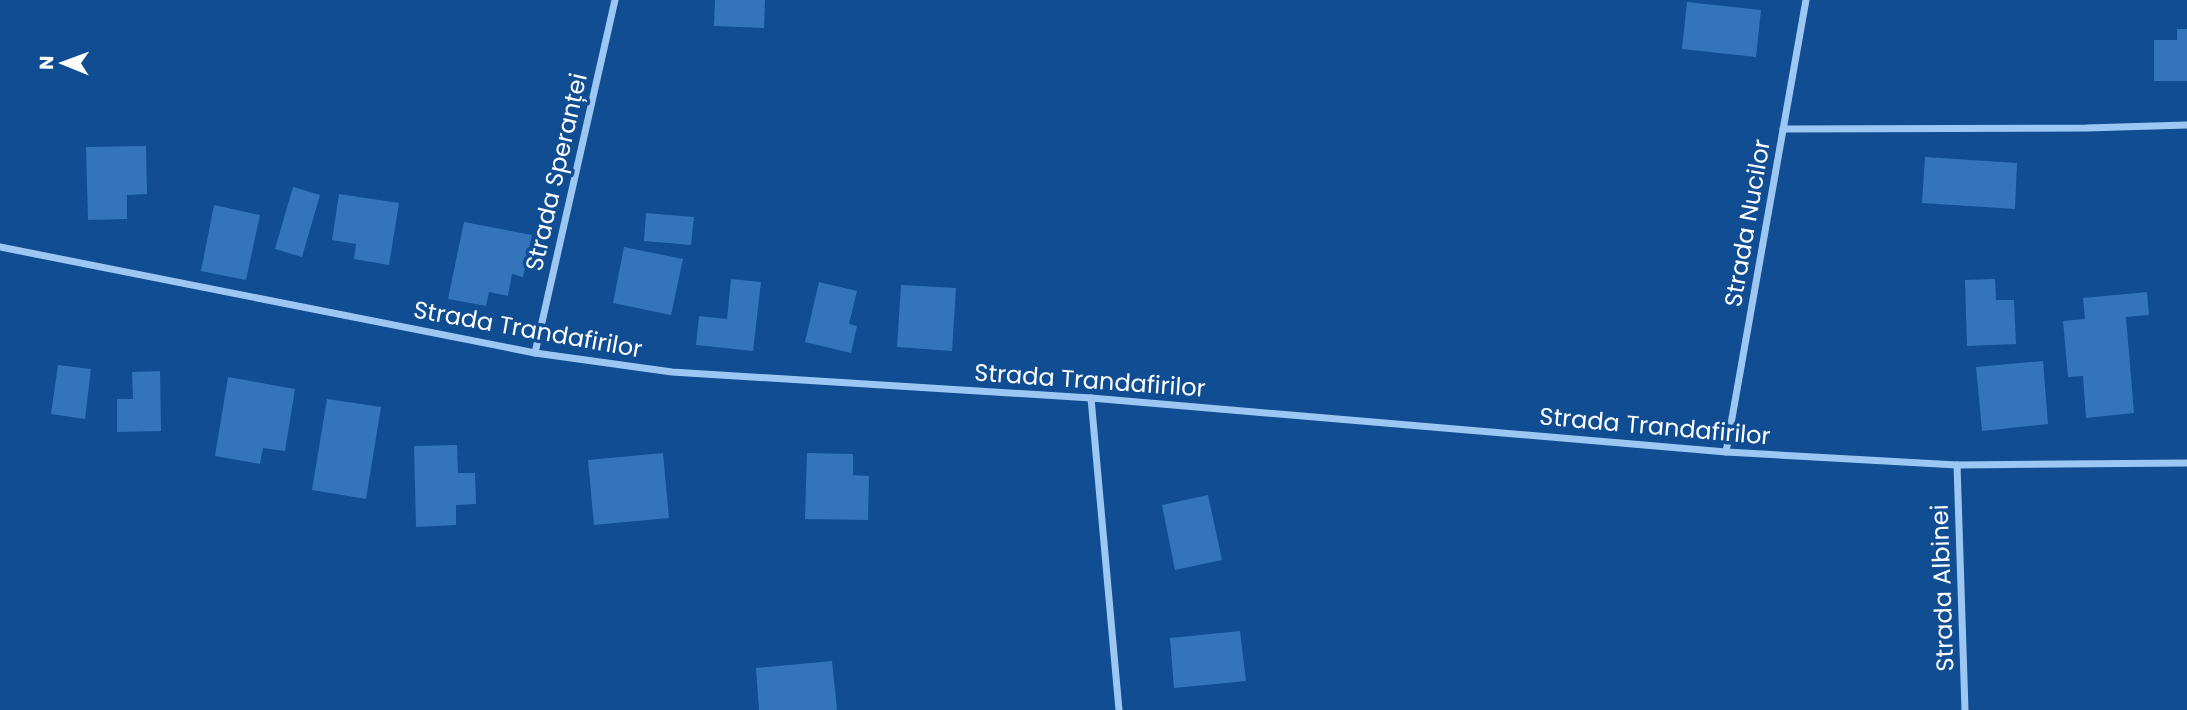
<svg xmlns="http://www.w3.org/2000/svg" width="2187" height="710" font-family="Poppins,sans-serif">
<style>
.building{fill:#3474ba}
.lines{fill:none;stroke-linecap:round;stroke-linejoin:round}
.minor{stroke:#9dc7f3;stroke-width:7}
.labels{text-anchor:middle;dominant-baseline:central;stroke-width:7;stroke-linejoin:round;paint-order:stroke}
.street-label{font-size:24px;fill:#fff;stroke:#104d92}
</style>
<rect width="100%" height="100%" fill="#104d92"/>
<!-- building -->
<g class="building">
<polygon points="715,0 765,0 764,28 714,26"/>
<polygon points="1687,2 1761,10 1756,57 1682,49"/>
<polygon points="2177,29 2187,29 2187,81 2154,81 2154,40 2177,40"/>
<polygon points="146,146 147,194 127,195 127,219 88,220 86,147"/>
<polygon points="1925,157 2017,163 2015,209 1922,203"/>
<polygon points="293,187 320,195 302,257 275,249"/>
<polygon points="339,194 399,203 389,265 354,259 356,244 332,240"/>
<polygon points="214,205 260,215 246,280 201,271"/>
<polygon points="646,213 694,217 691,245 644,241"/>
<polygon points="464,222 532,235 523,277 512,274 508,296 489,292 486,306 448,299"/>
<polygon points="624,247 683,259 671,315 613,303"/>
<polygon points="731,279 761,282 753,351 696,345 699,316 727,319"/>
<polygon points="1995,279 1996,300 2014,300 2016,344 1967,346 1965,280"/>
<polygon points="819,282 857,291 849,324 857,326 851,353 805,342"/>
<polygon points="901,285 956,288 952,351 897,347"/>
<polygon points="2147,292 2149,315 2126,317 2134,413 2086,418 2083,376 2068,377 2063,321 2085,319 2083,298"/>
<polygon points="2043,361 2048,424 1982,431 1976,367"/>
<polygon points="58,365 91,369 85,419 51,414"/>
<polygon points="160,371 161,431 117,432 117,399 133,399 132,372"/>
<polygon points="228,377 295,389 285,451 263,448 260,464 215,456"/>
<polygon points="327,399 381,407 366,499 312,490"/>
<polygon points="457,445 458,473 475,473 476,504 456,505 456,525 416,527 414,446"/>
<polygon points="663,453 669,518 594,525 588,460"/>
<polygon points="807,453 853,454 853,475 869,476 868,520 805,519"/>
<polygon points="1208,495 1222,560 1175,570 1162,505"/>
<polygon points="1240,631 1246,681 1174,688 1170,638"/>
<polygon points="832,661 837,710 759,710 756,668"/>
</g>
<g class="lines">
<!-- minor -->
<g class="minor">
<polyline points="1783,129 2086,128 2187,125"/>
<polyline points="0,247 535,353 672,372 1091,398 1726,452 1957,465 2187,463"/>
<polyline points="535,353 615,0"/>
<polyline points="1091,398 1119,710"/>
<polyline points="1726,452 1806,0"/>
<polyline points="1957,465 1965,710"/>
</g>
</g>
<g class="labels">
<!-- street labels -->
<g class="street-label">
<text transform="translate(556 172) rotate(-77)">Strada Speranței</text>
<text transform="translate(1747 223) rotate(-80)">Strada Nucilor</text>
<text transform="translate(528 329) rotate(10)">Strada Trandafirilor</text>
<text transform="translate(1090 380) rotate(4)">Strada Trandafirilor</text>
<text transform="translate(1655 426) rotate(5)">Strada Trandafirilor</text>
<text transform="translate(1942 588) rotate(-92)">Strada Albinei</text>
</g>
</g>
<!-- north arrow -->
<g transform="translate(63 63) rotate(271)" stroke="#104d92" stroke-width="5" paint-order="stroke">
<path d="M0-5L12 26L0 18L-12 26Z" fill="#ffffff"/>
<text y="-10" font-size="19" font-weight="bold" text-anchor="middle" fill="#ffffff">N</text>
</g>
</svg>
